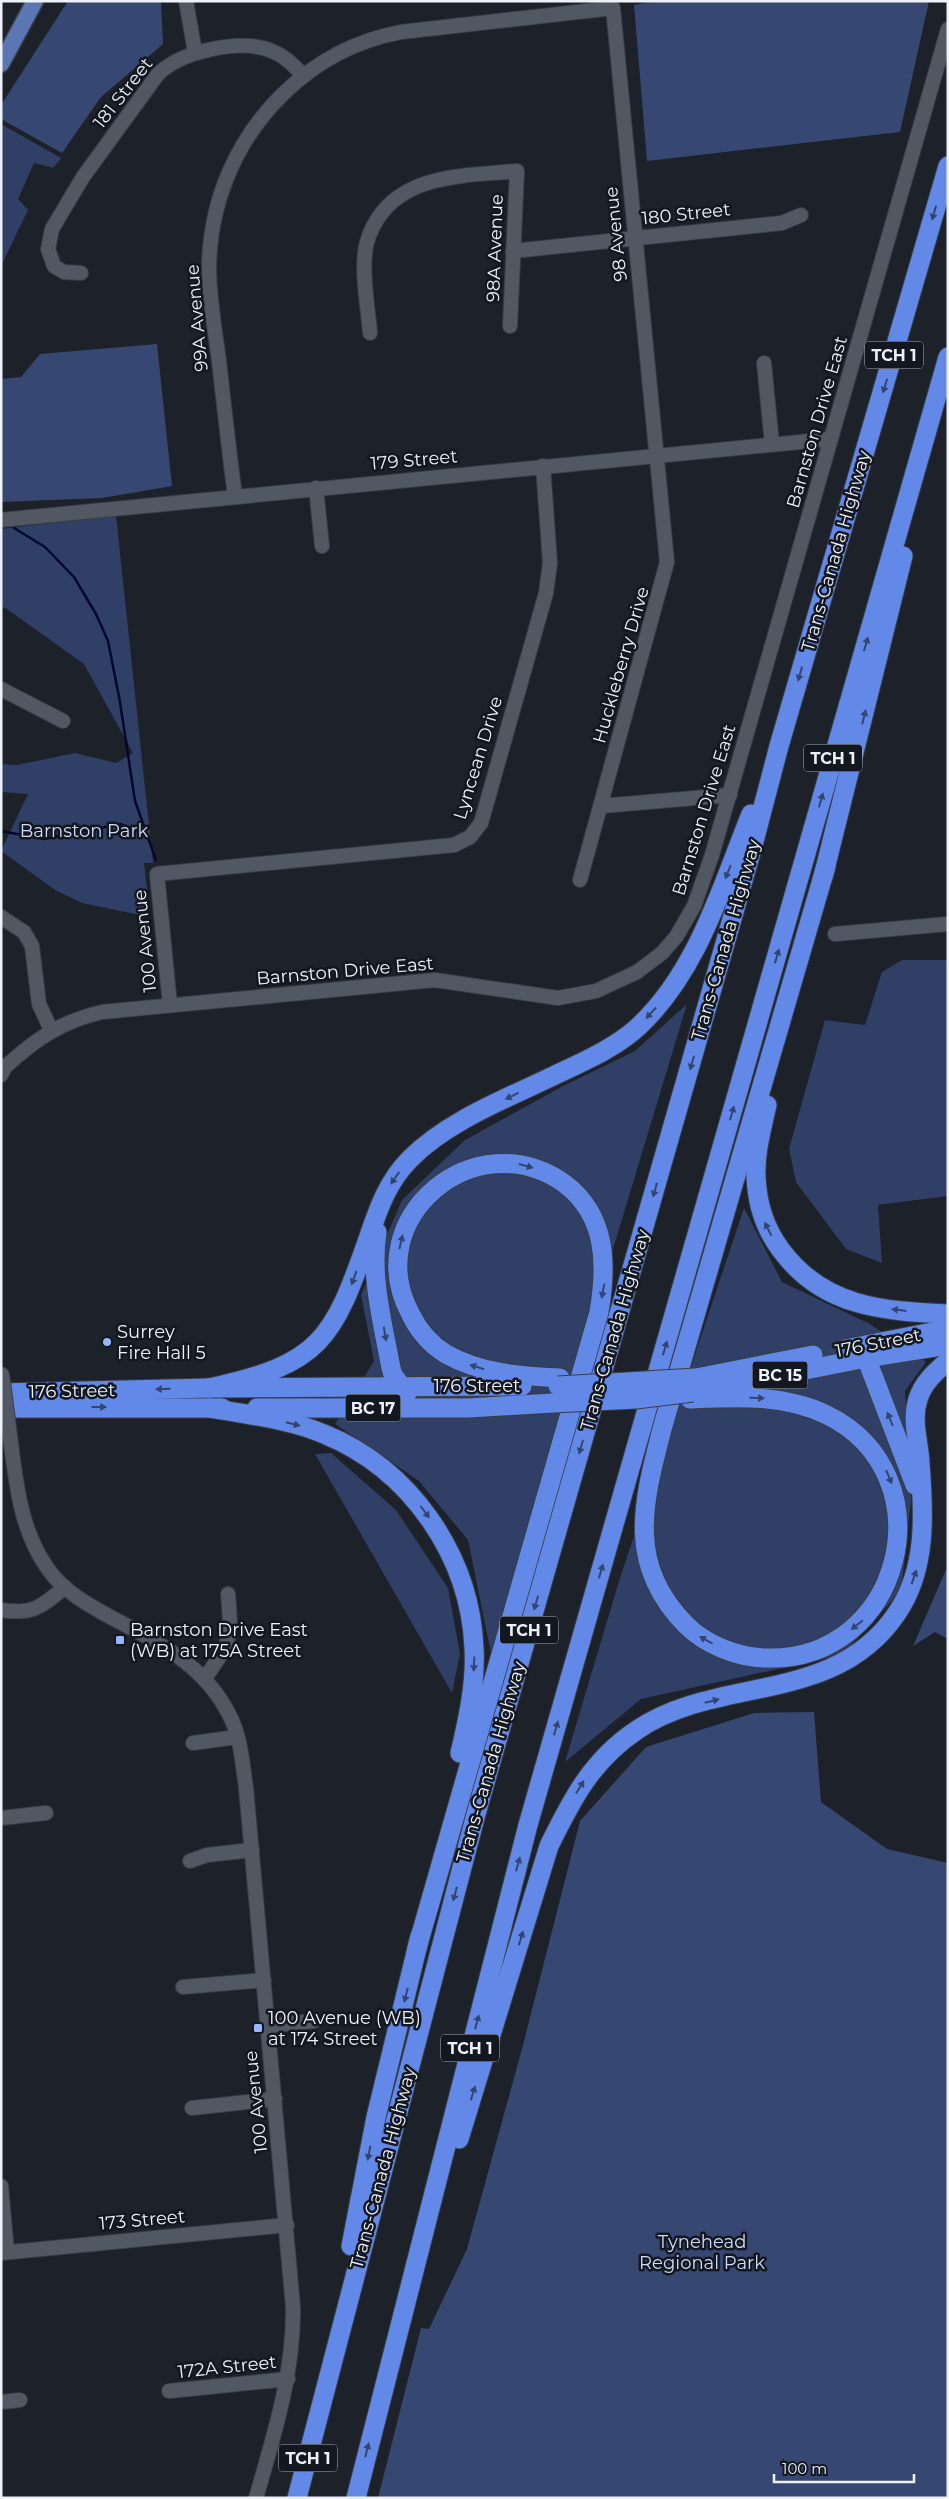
<svg xmlns="http://www.w3.org/2000/svg" width="949" height="2499" font-family="Montserrat,sans-serif">
<style>
.green{fill:#2f3f65}
.forest{fill:#364871}
.lines{fill:none;stroke-linecap:round;stroke-linejoin:round}
.stream{stroke:#02082c;stroke-width:2.5}
.minor-casing{stroke:#3a3d45;stroke-width:16}
.major-casing{stroke:#3a3d45;stroke-width:19}
.highway-casing{stroke:#3a3d45;stroke-width:21}
.minor{stroke:#525863;stroke-width:14}
.major{stroke:#5c75b3;stroke-width:16}
.highway{stroke:#6289e8;stroke-width:19}
.minor-bridge-casing{stroke:#3a3d45;stroke-width:16;stroke-linecap:butt}
.highway-bridge-casing{stroke:#3a3d45;stroke-width:21;stroke-linecap:butt}
.minor-bridge{stroke:#525863;stroke-width:14}
.highway-bridge{stroke:#6289e8;stroke-width:19}
.oneway{fill:#334570}
.poi-dot{fill:#96b6fd;stroke:#131720;stroke-width:2}
.labels{text-anchor:middle;dominant-baseline:central;stroke-width:5;stroke-linejoin:round;paint-order:stroke}
.shield{fill:#131720;stroke:#acb0b7;stroke-width:1}
.shield-label{font-size:16px;font-weight:bold;fill:#eef1f8}
.street-label{font-size:18px;fill:#eef1f8;stroke:#131720}
.park-label{font-size:18px;fill:#cfdcf8;stroke:#131720}
.poi-label{font-size:18px;fill:#eef1f8;stroke:#131720;text-anchor:start}
</style>
<rect width="100%" height="100%" fill="#1c212a"/>
<!-- green -->
<g class="green">
<polygon points="1,124 61,158 53,168 34,163 18,199 28,210 1,266"/>
<polygon points="116,515 153,863 144,863 150,917 82,903 55,890 1,851 28,794 1,792 1,764 17,765 75,753 116,763 133,753 84,664 4,607 1,610 1,529"/>
<polygon points="902,960 947,960 948,1196 878,1205 882,1263 846,1249 796,1182 789,1149 825,1020 865,1025 882,972"/>
<polygon points="687,1004 491,1653 468,1540 419,1481 335,1424 374,1361 361,1295 402,1200 465,1140 563,1086 635,1051"/>
<polygon points="744,1208 782,1282 870,1324 926,1362 905,1391 911,1501 901,1591 842,1655 641,1699 565,1762 619,1581"/>
<polygon points="331,1453 396,1510 448,1588 460,1654 452,1693 315,1454"/>
</g>
<!-- forest -->
<g class="forest">
<polygon points="68,1 161,1 163,44 101,97 62,153 1,119 1,105"/>
<polygon points="657,1 929,1 900,132 647,161 634,5"/>
<polygon points="157,344 172,486 102,498 1,502 1,379 21,377 40,354"/>
<polygon points="948,1565 948,1639 935,1632 913,1646"/>
<polygon points="814,1712 821,1802 887,1849 948,1863 948,2498 378,2498 421,2328 429,2329 467,2249 523,2045 580,1821 646,1747 754,1713"/>
</g>
<g class="lines">
<!-- stream -->
<g class="stream">
<polyline points="14,528 45,547 74,577 96,614 108,641 120,702 135,801 156,860"/>
<polyline points="1,831 44,839 120,824 145,833"/>
</g>
<!-- minor casing -->
<g class="minor-casing">
<g id="minor">
<polyline points="186,1 195,52"/>
<polyline points="513,251 782,223 801,215"/>
<path d="M81,273L64,272L54,266L48,249L52,229L83,177L158,74C182,51 241,38 272,51C285,56 294,66 303,75"/>
<path d="M370,333C368,307 362,279 365,253C366,240 371,229 378,218C408,173 468,176 517,171L510,326"/>
<polyline points="764,363 772,444"/>
<polyline points="316,488 322,546"/>
<path d="M235,496C229,451 224,406 219,361C215,330 209,298 209,267C210,201 236,140 283,94C317,61 354,41 401,32L613,8L667,562L580,880"/>
<polyline points="1,520 831,439"/>
<polyline points="1,689 63,721"/>
<polyline points="601,806 730,795"/>
<polyline points="1,917 24,932 32,946 39,1004 51,1030"/>
<polyline points="835,934 948,924"/>
<polyline points="170,1005 157,874 454,845 470,837 481,823 546,593 550,563 543,466"/>
<path d="M1,1075L5,1067C36,1039 60,1022 102,1012L435,980L558,998L596,991L637,972L662,953L676,937L694,906L712,855L948,29"/>
<path d="M10,1436C16,1482 20,1530 48,1569C64,1592 90,1606 114,1619C165,1645 214,1672 235,1728C242,1747 243,1769 246,1788L293,2307C294,2373 274,2435 256,2498"/>
<path d="M1,1610C33,1615 41,1607 65,1587"/>
<path d="M205,1678C231,1641 232,1639 228,1594"/>
<polyline points="193,1743 237,1737"/>
<polyline points="1,1818 46,1813"/>
<polyline points="190,1861 207,1855 252,1850"/>
<polyline points="183,1987 264,1980"/>
<polyline points="268,2026 314,2021"/>
<polyline points="192,2108 275,2099"/>
<polyline points="1,2186 7,2252"/>
<polyline points="1,2253 287,2225"/>
<polyline points="169,2391 288,2379"/>
<polyline points="1,2402 20,2400"/>
</g>
</g>
<!-- major casing -->
<g class="major-casing">
<polyline id="major" points="1,64 35,1"/>
</g>
<!-- highway casing -->
<g class="highway-casing">
<g id="highway">
<polyline points="823,877 903,556"/>
<path d="M767,1105C762,1128 755,1152 756,1176C757,1203 765,1229 781,1250C823,1307 882,1311 948,1314"/>
<path d="M377,1232C370,1277 383,1324 391,1368L393,1375L407,1393"/>
<polyline points="862,1347 915,1485"/>
<polyline points="845,1349 948,1329"/>
<polyline points="696,1378 813,1355"/>
<path d="M209,1388C321,1364 333,1340 369,1236C379,1207 388,1181 410,1159C446,1122 505,1099 551,1077C580,1063 614,1049 638,1027C698,971 721,888 751,814"/>
<polyline points="709,1389 866,1358 948,1345"/>
<polyline points="1,1393 209,1388 522,1386"/>
<path d="M690,1399C736,1397 784,1394 827,1415C949,1475 903,1663 765,1658C737,1657 706,1645 686,1625C626,1564 643,1503 662,1429L826,866"/>
<polyline points="1,1408 222,1408"/>
<path d="M210,1408C248,1415 289,1419 324,1434C410,1469 470,1555 474,1648C476,1683 468,1719 460,1753"/>
<polyline points="257,1408 468,1408 553,1403"/>
<path d="M417,1948L599,1312C607,1265 607,1216 565,1184C476,1120 358,1218 411,1315C419,1331 431,1345 446,1354C481,1374 521,1376 560,1378"/>
<path d="M459,2139L549,1846C572,1799 592,1760 637,1730C717,1675 835,1706 897,1613C927,1569 924,1514 920,1463C919,1441 911,1421 918,1399C923,1383 935,1372 948,1361"/>
<polyline points="351,2246 376,2117 420,1936"/>
<polyline points="297,2498 476,1814 752,849 779,746 948,166"/>
<polyline points="356,2498 528,1825 948,357"/>
</g>
</g>
<!-- minor -->
<use href="#minor" class="minor"/>
<!-- major -->
<use href="#major" class="major"/>
<!-- highway -->
<use href="#highway" class="highway"/>
<!-- minor-bridge casing -->
<g class="minor-bridge-casing">
<polyline id="minor-bridge" points="2,1374 10,1436"/>
</g>
<!-- highway-bridge casing -->
<g class="highway-bridge-casing">
<g id="highway-bridge">
<polyline points="558,1386 696,1378"/>
<polyline points="553,1403 636,1399 693,1392"/>
</g>
</g>
<!-- minor-bridge -->
<use href="#minor-bridge" class="minor-bridge"/>
<!-- highway-bridge -->
<use href="#highway-bridge" class="highway-bridge"/>
</g>
<!-- one-way arrows -->
<defs><path id="oneway-solid" d="M-6-.8H1V-3.2L6.5 0L1 3.2V.8H-6Z" transform="scale(1.25)"/></defs>
<g class="oneway">
<use href="#oneway-solid" transform="translate(934 213) rotate(106)"/>
<use href="#oneway-solid" transform="translate(885 386) rotate(107)"/>
<use href="#oneway-solid" transform="translate(866 644) rotate(-74)"/>
<use href="#oneway-solid" transform="translate(800 674) rotate(106)"/>
<use href="#oneway-solid" transform="translate(864 717) rotate(-76)"/>
<use href="#oneway-solid" transform="translate(821 800) rotate(-74)"/>
<use href="#oneway-solid" transform="translate(728 872) rotate(112)"/>
<use href="#oneway-solid" transform="translate(777 956) rotate(-74)"/>
<use href="#oneway-solid" transform="translate(651 1013) rotate(133)"/>
<use href="#oneway-solid" transform="translate(692 1063) rotate(106)"/>
<use href="#oneway-solid" transform="translate(512 1096) rotate(154)"/>
<use href="#oneway-solid" transform="translate(732 1113) rotate(-74)"/>
<use href="#oneway-solid" transform="translate(526 1166) rotate(15)"/>
<use href="#oneway-solid" transform="translate(395 1178) rotate(125)"/>
<use href="#oneway-solid" transform="translate(655 1190) rotate(106)"/>
<use href="#oneway-solid" transform="translate(768 1229) rotate(-117)"/>
<use href="#oneway-solid" transform="translate(401 1242) rotate(-77)"/>
<use href="#oneway-solid" transform="translate(354 1278) rotate(110)"/>
<use href="#oneway-solid" transform="translate(603 1291) rotate(100)"/>
<use href="#oneway-solid" transform="translate(899 1310) rotate(-173)"/>
<use href="#oneway-solid" transform="translate(385 1334) rotate(80)"/>
<use href="#oneway-solid" transform="translate(665 1348) rotate(-74)"/>
<use href="#oneway-solid" transform="translate(477 1367) rotate(-162)"/>
<use href="#oneway-solid" transform="translate(163 1389) rotate(179)"/>
<use href="#oneway-solid" transform="translate(757 1398) rotate(2)"/>
<use href="#oneway-solid" transform="translate(99 1407)"/>
<use href="#oneway-solid" transform="translate(890 1419) rotate(-112)"/>
<use href="#oneway-solid" transform="translate(293 1424) rotate(14)"/>
<use href="#oneway-solid" transform="translate(581 1447) rotate(106)"/>
<use href="#oneway-solid" transform="translate(889 1477) rotate(68)"/>
<use href="#oneway-solid" transform="translate(425 1512) rotate(53)"/>
<use href="#oneway-solid" transform="translate(601 1571) rotate(-74)"/>
<use href="#oneway-solid" transform="translate(914 1577) rotate(-71)"/>
<use href="#oneway-solid" transform="translate(536 1603) rotate(106)"/>
<use href="#oneway-solid" transform="translate(857 1625) rotate(141)"/>
<use href="#oneway-solid" transform="translate(706 1640) rotate(-151)"/>
<use href="#oneway-solid" transform="translate(474 1664) rotate(92)"/>
<use href="#oneway-solid" transform="translate(712 1701) rotate(-14)"/>
<use href="#oneway-solid" transform="translate(556 1728) rotate(-74)"/>
<use href="#oneway-solid" transform="translate(580 1787) rotate(-58)"/>
<use href="#oneway-solid" transform="translate(518 1864) rotate(-75)"/>
<use href="#oneway-solid" transform="translate(455 1894) rotate(105)"/>
<use href="#oneway-solid" transform="translate(521 1938) rotate(-73)"/>
<use href="#oneway-solid" transform="translate(406 1995) rotate(104)"/>
<use href="#oneway-solid" transform="translate(477 2022) rotate(-75)"/>
<use href="#oneway-solid" transform="translate(473 2093) rotate(-73)"/>
<use href="#oneway-solid" transform="translate(369 2153) rotate(101)"/>
<use href="#oneway-solid" transform="translate(367 2450) rotate(-76)"/>
</g>
<!-- markers -->
<g class="poi-dot">
<circle cx="107" cy="1342" r="5"/>
<rect x="115" y="1635" width="10" height="10" rx="2.5"/>
<rect x="253" y="2023" width="10" height="10" rx="2.5"/>
</g>
<g class="labels">
<!-- shield labels -->
<g class="shield">
<rect x="865" y="341.5" width="58" height="27" rx="4"/>
<rect x="804" y="744.5" width="58" height="27" rx="4"/>
<rect x="752.5" y="1361.5" width="55" height="27" rx="4"/>
<rect x="345.5" y="1394.5" width="55" height="27" rx="4"/>
<rect x="500" y="1616.5" width="58" height="27" rx="4"/>
<rect x="441" y="2034.5" width="58" height="27" rx="4"/>
<rect x="279" y="2444.5" width="58" height="27" rx="4"/>
</g>
<g class="shield-label">
<text x="894" y="355">TCH 1</text>
<text x="833" y="758">TCH 1</text>
<text x="780" y="1375">BC 15</text>
<text x="373" y="1408">BC 17</text>
<text x="529" y="1630">TCH 1</text>
<text x="470" y="2048">TCH 1</text>
<text x="308" y="2458">TCH 1</text>
</g>
<!-- street labels -->
<g class="street-label">
<text transform="translate(123 93) rotate(-52)">181 Street</text>
<text transform="translate(686 214) rotate(-6)">180 Street</text>
<text transform="translate(616 234) rotate(-96)">98 Avenue</text>
<text transform="translate(495 248) rotate(-88)">98A Avenue</text>
<text transform="translate(197 318) rotate(-95)">99A Avenue</text>
<text transform="translate(817 422) rotate(-74)">Barnston Drive East</text>
<text transform="translate(414 460) rotate(-5)">179 Street</text>
<text transform="translate(836 551) rotate(-74)">Trans-Canada Highway</text>
<text transform="translate(621 665) rotate(-74)">Huckleberry Drive</text>
<text transform="translate(478 758) rotate(-73)">Lyncean Drive</text>
<text transform="translate(704 810) rotate(-73)">Barnston Drive East</text>
<text transform="translate(726 940) rotate(-74)">Trans-Canada Highway</text>
<text transform="translate(145 941) rotate(-96)">100 Avenue</text>
<text transform="translate(345 971) rotate(-5)">Barnston Drive East</text>
<text transform="translate(615 1330) rotate(-74)">Trans-Canada Highway</text>
<text transform="translate(878 1343) rotate(-11)">176 Street</text>
<text x="477" y="1386">176 Street</text>
<text transform="translate(72 1391) rotate(-1)">176 Street</text>
<text transform="translate(491 1762) rotate(-74)">Trans-Canada Highway</text>
<text transform="translate(256 2102) rotate(-96)">100 Avenue</text>
<text transform="translate(383 2168) rotate(-75)">Trans-Canada Highway</text>
<text transform="translate(142 2220) rotate(-5)">173 Street</text>
<text transform="translate(227 2367) rotate(-6)">172A Street</text>
</g>
<!-- park labels -->
<g class="park-label">
<text x="84" y="831">Barnston Park</text>
<text x="702" y="2242">Tynehead<tspan x="702" dy="21">Regional Park</tspan></text>
</g>
<!-- poi labels -->
<g class="poi-label">
<text x="117" y="1332">Surrey<tspan x="117" dy="21">Fire Hall 5</tspan></text>
<text x="130" y="1630">Barnston Drive East<tspan x="130" dy="21">(WB) at 175A Street</tspan></text>
<text x="268" y="2018">100 Avenue (WB)<tspan x="268" dy="21">at 174 Street</tspan></text>
</g>
</g>
<!-- border -->
<rect width="949" height="2499" fill="none" stroke="#eef1f8" stroke-width="5"/>
<!-- scale -->
<path d="M774 2474v8h140v-8" fill="none" stroke="#eef1f8" stroke-width="2.5"/>
<text x="782" y="2474" font-size="15" fill="#eef1f8" stroke="#131720" stroke-width="4" paint-order="stroke">100 m</text>
</svg>
